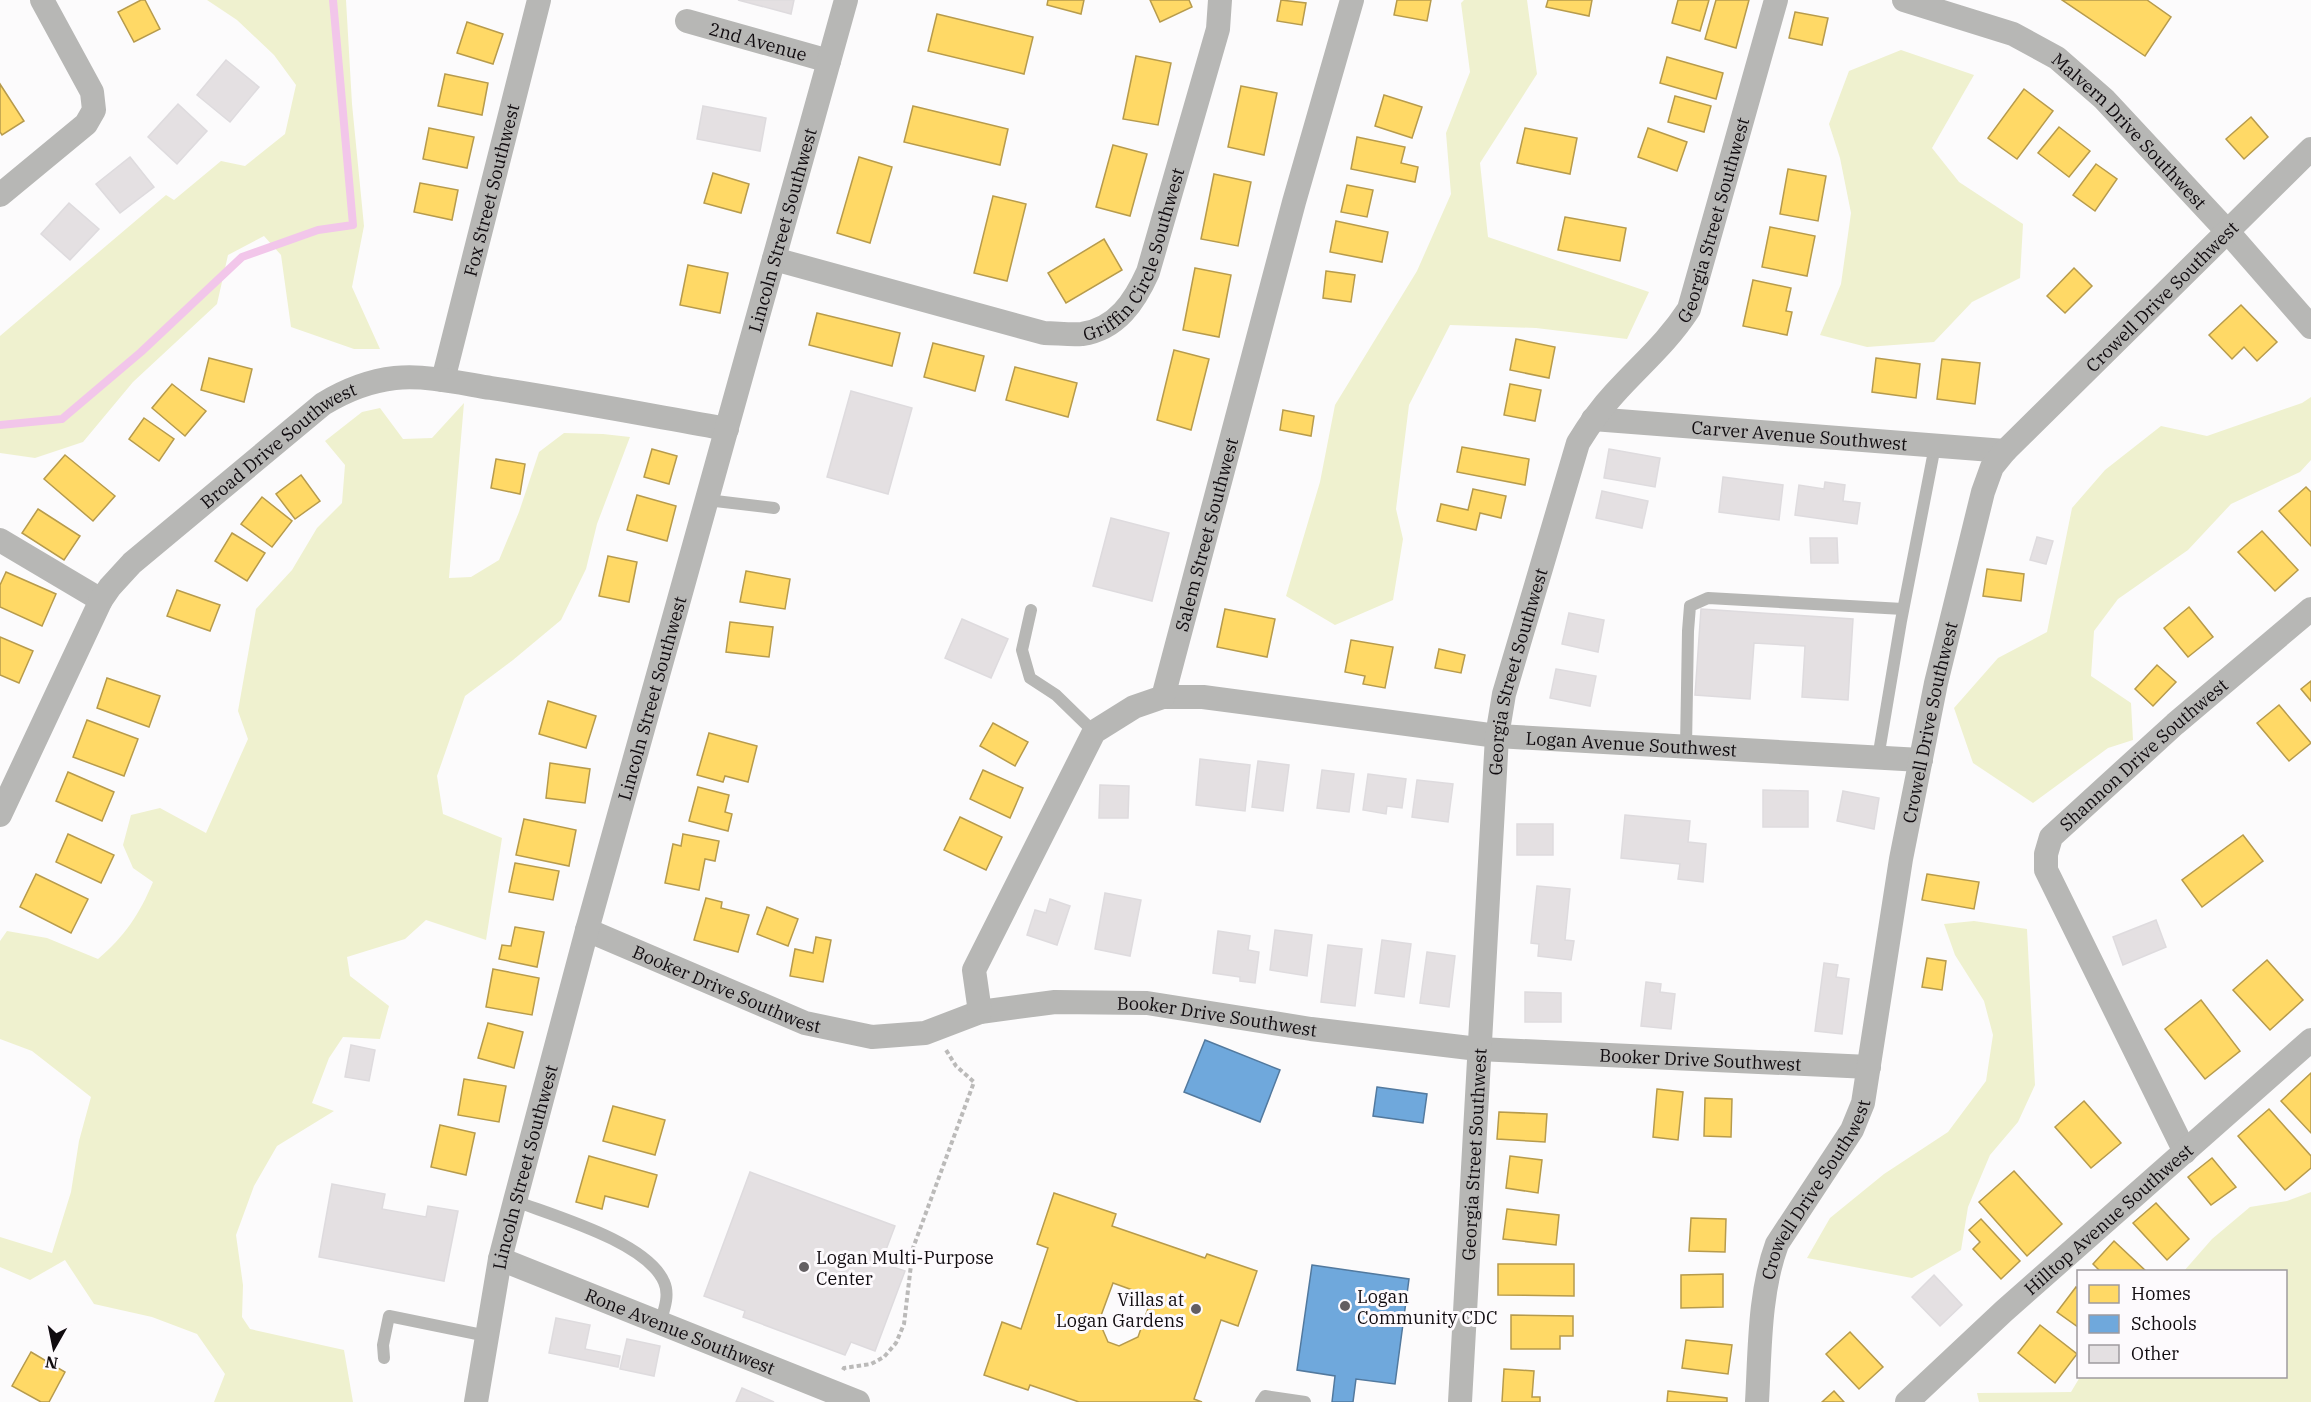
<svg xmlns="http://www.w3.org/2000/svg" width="2311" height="1402" font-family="'IBM Plex Serif',serif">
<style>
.green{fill:#eff1cf}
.homes{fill:#ffd966;stroke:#b79b4c;stroke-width:1.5;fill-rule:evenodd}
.schools{fill:#6fa8dc;stroke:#52799e;stroke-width:1.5}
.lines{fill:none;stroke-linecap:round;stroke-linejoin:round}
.stream{stroke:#f2c6ea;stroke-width:8}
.building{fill:#e4e0e2;stroke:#dedbde;stroke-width:1.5}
.path{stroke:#bbbab9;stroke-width:4;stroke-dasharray:4.5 3;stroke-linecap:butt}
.lane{stroke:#b7b7b5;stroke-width:12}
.street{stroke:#b7b7b5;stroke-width:24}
.poi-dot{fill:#635f62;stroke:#fdfafd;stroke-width:2}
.labels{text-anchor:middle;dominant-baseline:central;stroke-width:6;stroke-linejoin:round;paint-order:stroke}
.street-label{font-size:18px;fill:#100b0f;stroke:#fdfafd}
.poi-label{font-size:18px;fill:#100b0f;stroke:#fdfafd;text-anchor:start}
</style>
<rect width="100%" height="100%" fill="#fcfbfc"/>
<!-- green -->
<g class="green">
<polygon points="207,0 346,0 352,104 364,226 352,287 380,349 354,349 291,327 281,255 264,236 228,255 217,304 133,382 83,442 35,458 0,453 0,336 166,195 174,200 221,161 245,166 285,134 296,85 274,55 237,20"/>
<polygon points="1464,0 1527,0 1537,74 1480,163 1488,237 1649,292 1627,339 1536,328 1450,325 1409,405 1396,509 1403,539 1393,600 1335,625 1286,596 1320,482 1335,405 1417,271 1451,194 1446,133 1470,72 1461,3"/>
<polygon points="1901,50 1974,75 1932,148 1959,182 2023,224 2020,278 1972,302 1934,342 1867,347 1820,335 1841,284 1851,213 1840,158 1829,124 1849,71"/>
<polygon points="2311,397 2311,460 2300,472 2231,504 2188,550 2118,599 2094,631 2091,676 2131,703 2133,740 2108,748 2033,803 1973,763 1954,708 1998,658 2047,632 2072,508 2105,470 2161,426 2207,436 2302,403"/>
<path d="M464,403L449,578L471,577L499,560L519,512L539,452L564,433L603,434L630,437L597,524L586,569L561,620L513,660L465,696L437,776L443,814L502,838L486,940L426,920L405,939L347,957L350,976L389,1006L380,1039L343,1037L329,1058L312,1103L334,1111L277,1146L254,1186L236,1235L243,1285L242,1317L250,1329L344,1350L353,1402H214L225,1374L197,1334L152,1317L94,1304L65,1260L30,1280L0,1267V1237L52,1253L71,1192L79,1141L91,1097L32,1051L0,1039V941L7,931L47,938L98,959C125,936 139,915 153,882L133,868L123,845L131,815L160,808L206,833L248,739L238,711L256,609L292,570L317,528L342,503L345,465L325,441L362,412L380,408L403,439L432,438Z"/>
<polygon points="1974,921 2027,929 2035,1085 2018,1122 1990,1155 1968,1207 1961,1250 1912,1278 1807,1258 1830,1218 1884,1174 1948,1132 1986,1081 1993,1035 1984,1001 1955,955 1944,924"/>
<polygon points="2311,1192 2311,1402 1979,1402 1977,1393 2071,1392 2080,1377 2286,1376 2286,1272 2184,1271 2212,1239 2250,1207 2287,1201"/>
</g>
<!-- homes -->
<g class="homes">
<polygon points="141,0 145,0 160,29 134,42 118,12"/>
<polygon points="1048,0 1084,0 1081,14 1047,5"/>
<polygon points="1150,0 1189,0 1192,7 1160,22"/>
<polygon points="1281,0 1306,3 1302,25 1277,21"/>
<polygon points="1397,0 1431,0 1427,21 1394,15"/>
<polygon points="1548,0 1592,0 1589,16 1546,7"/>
<polygon points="1678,0 1709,0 1700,31 1672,23"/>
<polygon points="1716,0 1749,0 1736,48 1705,39"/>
<polygon points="2062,0 2147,0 2171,17 2145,56"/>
<polygon points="1795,12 1828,18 1822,45 1789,38"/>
<polygon points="937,14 1033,37 1024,74 928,51"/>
<polygon points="467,22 503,34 493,64 457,53"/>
<polygon points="1136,56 1171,63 1158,125 1123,119"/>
<polygon points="1667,57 1723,73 1716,99 1660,83"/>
<polygon points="445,74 488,83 482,115 438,106"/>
<polygon points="0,84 24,121 2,135 0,132"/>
<polygon points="1241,86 1277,93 1264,155 1228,147"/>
<polygon points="2024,89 2053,111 2017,159 1988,138"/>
<polygon points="1384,95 1422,107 1412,138 1375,126"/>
<polygon points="1675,96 1711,106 1704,132 1668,122"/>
<polygon points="913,106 1008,129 1000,165 904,142"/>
<polygon points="2251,117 2268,137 2244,159 2226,139"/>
<polygon points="2059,127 2090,151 2069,177 2038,153"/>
<polygon points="429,128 474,137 467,168 423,159"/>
<polygon points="1525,128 1577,138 1570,174 1517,163"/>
<polygon points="1648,128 1687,142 1677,171 1638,157"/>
<polygon points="1357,137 1405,147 1401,163 1418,167 1415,182 1351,169"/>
<polygon points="1113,145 1147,154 1130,216 1096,207"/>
<polygon points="859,157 892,167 870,243 837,233"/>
<polygon points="2096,164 2117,179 2095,211 2073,195"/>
<polygon points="1788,169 1826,176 1818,221 1780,214"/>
<polygon points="713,173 749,184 741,213 704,203"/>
<polygon points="1214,174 1251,182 1238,246 1201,239"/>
<polygon points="420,183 458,190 452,220 414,212"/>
<polygon points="1347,185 1373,190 1367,217 1341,212"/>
<polygon points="993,196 1026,204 1007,281 974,273"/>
<polygon points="1565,217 1626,228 1620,261 1558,250"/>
<polygon points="1336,221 1388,232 1382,262 1330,252"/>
<polygon points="1770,227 1815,236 1807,276 1762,267"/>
<polygon points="1104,239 1122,270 1066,303 1048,273"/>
<polygon points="688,265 728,273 720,313 680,305"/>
<polygon points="1195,268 1231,275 1219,337 1183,330"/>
<polygon points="2074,268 2092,286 2065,313 2047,296"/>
<polygon points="1326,271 1355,275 1351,302 1323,298"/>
<polygon points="1753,280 1791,288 1786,311 1792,312 1787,335 1743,326"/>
<polygon points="2241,305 2277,342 2257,361 2244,347 2232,359 2209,335"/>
<polygon points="817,313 900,333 892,366 809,345"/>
<polygon points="1516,339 1555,347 1549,378 1510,370"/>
<polygon points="933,343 984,356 975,391 924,377"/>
<polygon points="1174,350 1209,359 1191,430 1157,420"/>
<polygon points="209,358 252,369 244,402 201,390"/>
<polygon points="1876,358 1920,364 1916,398 1872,392"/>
<polygon points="1942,359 1980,363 1975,404 1937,399"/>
<polygon points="1015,367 1077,383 1068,417 1006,400"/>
<polygon points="172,384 206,411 185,436 152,408"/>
<polygon points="1510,384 1541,390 1535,421 1504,415"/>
<polygon points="1283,410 1314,416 1311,436 1280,430"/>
<polygon points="144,418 174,439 159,461 129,439"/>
<polygon points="1462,447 1529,459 1525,485 1457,472"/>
<polygon points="652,449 677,456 669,484 644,477"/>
<polygon points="65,455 115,496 93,521 44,479"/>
<polygon points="496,459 525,464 520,494 491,488"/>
<polygon points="301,475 320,501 295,519 276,494"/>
<polygon points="2306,487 2311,492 2311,546 2279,511"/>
<polygon points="1473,489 1506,496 1501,518 1480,513 1476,530 1437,521 1441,504 1468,510"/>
<polygon points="637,495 676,506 667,541 627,530"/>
<polygon points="262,497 292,521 272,547 241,524"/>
<polygon points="38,509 80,536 64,560 22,533"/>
<polygon points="2262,531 2298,570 2275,591 2238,552"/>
<polygon points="232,533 265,553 247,581 215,561"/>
<polygon points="608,556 637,562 629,602 599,596"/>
<polygon points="1987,569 2024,574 2021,601 1983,596"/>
<polygon points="746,571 790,579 785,609 740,602"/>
<polygon points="6,572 56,594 42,626 0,607 0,585"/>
<polygon points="177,590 220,605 210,631 167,616"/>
<polygon points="2189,607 2213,637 2188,657 2164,628"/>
<polygon points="1225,609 1275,619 1267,657 1217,647"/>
<polygon points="730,622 773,627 769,657 726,652"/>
<polygon points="0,637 33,651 19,683 0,675"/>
<polygon points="1351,640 1393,647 1385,688 1363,684 1365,676 1345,672"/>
<polygon points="1439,649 1465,655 1461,673 1435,668"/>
<polygon points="2157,665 2176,682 2153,706 2135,689"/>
<polygon points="107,678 160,696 149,727 97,708"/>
<polygon points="2311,681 2311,701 2301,689"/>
<polygon points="548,701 596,716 586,748 539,734"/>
<polygon points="2279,705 2311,743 2289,761 2257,723"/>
<polygon points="87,720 138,739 124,776 73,757"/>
<polygon points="993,723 1028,742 1015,766 980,746"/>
<polygon points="709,733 757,746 748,782 725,776 723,782 697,775"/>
<polygon points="550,763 590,769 585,803 546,798"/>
<polygon points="983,770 1023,788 1010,818 970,799"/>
<polygon points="68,772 114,792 102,821 56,801"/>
<polygon points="698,787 729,795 725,812 732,814 728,831 689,821"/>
<polygon points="960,817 1002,837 986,870 944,850"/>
<polygon points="524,819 576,830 569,866 516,855"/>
<polygon points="68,834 114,855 101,883 56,862"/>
<polygon points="683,834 719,841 715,861 705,859 699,890 665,883 673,844 681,846"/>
<polygon points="2243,835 2263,861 2202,907 2182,880"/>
<polygon points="515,863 559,871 553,900 509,892"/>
<polygon points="36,874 88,899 71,933 20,907"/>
<polygon points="1927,874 1979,882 1974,909 1922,900"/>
<polygon points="706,898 722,902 721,908 749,915 738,952 694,940"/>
<polygon points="767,907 798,919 788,946 757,934"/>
<polygon points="515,927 544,932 537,967 499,959 502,945 511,946"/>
<polygon points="816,937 831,940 823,982 790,976 795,949 813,953"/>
<polygon points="1927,958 1946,961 1942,990 1922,987"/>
<polygon points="2267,960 2303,1000 2270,1030 2233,990"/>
<polygon points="493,969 539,978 532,1015 486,1007"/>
<polygon points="2201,1000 2240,1051 2205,1079 2165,1029"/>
<polygon points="488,1023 523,1032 514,1068 478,1058"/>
<polygon points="2311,1073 2311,1133 2281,1101"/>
<polygon points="464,1079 506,1086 499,1122 458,1115"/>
<polygon points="1657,1089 1683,1092 1678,1140 1653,1137"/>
<polygon points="1705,1098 1732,1099 1731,1137 1704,1136"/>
<polygon points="2084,1101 2121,1143 2091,1168 2055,1127"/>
<polygon points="613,1106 665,1120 655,1155 603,1141"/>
<polygon points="2269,1109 2311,1156 2311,1168 2285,1190 2238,1136"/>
<polygon points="1499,1112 1547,1114 1545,1142 1497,1139"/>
<polygon points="440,1125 475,1133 466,1175 431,1167"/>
<polygon points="589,1156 657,1175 648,1207 605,1196 602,1209 576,1202"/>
<polygon points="1510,1156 1542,1160 1538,1193 1506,1188"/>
<polygon points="2212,1158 2236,1187 2211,1205 2188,1177"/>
<polygon points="2014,1171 2062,1224 2027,1256 1979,1202"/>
<path d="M1054,1193L1116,1214L1112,1226L1205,1258L1207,1254L1257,1271L1238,1326L1221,1320L1194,1399L1202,1402H1079L1030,1385L1028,1390L984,1375L1002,1322L1021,1329L1048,1248L1037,1244ZM1113,1283L1152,1297L1138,1337L1119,1346L1108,1342L1099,1321Z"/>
<polygon points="2156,1203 2189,1239 2167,1260 2133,1223"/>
<polygon points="1507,1209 1559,1215 1556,1245 1503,1239"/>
<polygon points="1691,1218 1726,1219 1725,1252 1689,1251"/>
<polygon points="1981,1219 2020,1261 2001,1279 1973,1249 1980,1242 1969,1230"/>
<polygon points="2114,1241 2147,1272 2101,1272 2093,1264"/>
<polygon points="1498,1264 1574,1264 1574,1296 1498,1295"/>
<polygon points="1723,1274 1723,1307 1681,1308 1681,1275"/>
<polygon points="2076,1287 2078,1289 2078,1327 2057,1312"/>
<polygon points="1511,1315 1573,1316 1573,1336 1560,1336 1560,1349 1511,1349"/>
<polygon points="2040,1325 2077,1354 2055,1383 2018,1353"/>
<polygon points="1850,1332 1883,1367 1859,1389 1826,1354"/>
<polygon points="1686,1340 1732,1345 1728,1374 1682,1368"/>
<polygon points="31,1352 65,1372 49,1402 41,1402 12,1386"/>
<polygon points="1504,1369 1534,1371 1532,1397 1540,1397 1540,1402 1502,1402"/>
<polygon points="1668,1391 1727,1398 1727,1402 1667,1402"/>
<polygon points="1834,1391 1844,1402 1822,1402"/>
</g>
<!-- schools -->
<g class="schools">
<polygon points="1205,1040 1280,1070 1260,1122 1184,1092"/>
<polygon points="1377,1087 1427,1094 1423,1123 1373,1116"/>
<polygon points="1312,1265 1409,1279 1395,1384 1356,1379 1353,1402 1332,1402 1335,1376 1297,1370"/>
</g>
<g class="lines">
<!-- stream -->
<polyline class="stream" points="0,425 62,419 141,352 242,257 318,230 353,225 333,0"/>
</g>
<!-- building -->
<g class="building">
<polygon points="738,0 794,0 791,14"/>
<polygon points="226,60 259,87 230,122 197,95"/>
<polygon points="178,104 207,131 177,164 148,137"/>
<polygon points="703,106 766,118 760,151 697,139"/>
<polygon points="130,157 154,187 120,213 96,184"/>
<polygon points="69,203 99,229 70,260 41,234"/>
<polygon points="851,391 912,408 888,494 827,477"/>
<polygon points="1609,449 1660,458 1655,487 1604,478"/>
<polygon points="1723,477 1783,485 1779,520 1719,512"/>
<polygon points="1825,482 1845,485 1843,501 1860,503 1857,524 1795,515 1799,485 1824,489"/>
<polygon points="1602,491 1648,501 1642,528 1596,518"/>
<polygon points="1111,518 1169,533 1152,601 1093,586"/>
<polygon points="2037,537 2053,541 2046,564 2030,560"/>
<polygon points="1810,538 1837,538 1838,563 1811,563"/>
<polygon points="1701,609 1853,619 1848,700 1802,697 1805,646 1754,643 1750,699 1695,695"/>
<polygon points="1569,613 1604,620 1598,652 1562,644"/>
<polygon points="962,619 1008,639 991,678 945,658"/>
<polygon points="1556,669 1596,676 1590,706 1550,698"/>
<polygon points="1200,759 1250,765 1245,811 1196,805"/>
<polygon points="1258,761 1289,765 1283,811 1252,807"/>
<polygon points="1322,770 1354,774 1349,812 1317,808"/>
<polygon points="1368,774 1406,779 1402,808 1387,806 1386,814 1363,810"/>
<polygon points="1417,780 1453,784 1448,822 1412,817"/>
<polygon points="1100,785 1129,786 1128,818 1099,818"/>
<polygon points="1763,790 1808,791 1808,827 1763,827"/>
<polygon points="1843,791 1879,798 1874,829 1837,821"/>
<polygon points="1625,815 1690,821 1688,842 1706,844 1703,882 1678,879 1680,864 1621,858"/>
<rect x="1517" y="824" width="36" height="31"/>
<polygon points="1537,886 1570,889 1565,940 1574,941 1571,960 1538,956 1539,944 1531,943"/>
<polygon points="1105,893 1141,900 1130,956 1095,949"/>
<polygon points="1050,899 1070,906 1057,945 1027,935 1035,910 1046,913"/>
<polygon points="2156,920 2166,947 2123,965 2113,937"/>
<polygon points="1275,930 1312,935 1307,976 1270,970"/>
<polygon points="1218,931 1250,936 1248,950 1259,952 1255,983 1240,981 1240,977 1213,973"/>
<polygon points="1382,940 1411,944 1404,997 1375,993"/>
<polygon points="1328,945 1362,949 1355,1006 1321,1002"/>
<polygon points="1427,952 1455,956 1449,1007 1420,1003"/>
<polygon points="1824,963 1838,965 1836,977 1849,979 1842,1034 1815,1031"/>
<polygon points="1646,982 1661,984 1660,992 1675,994 1671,1029 1641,1026"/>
<polygon points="1525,992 1561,993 1561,1022 1525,1022"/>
<polygon points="351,1045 375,1050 369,1081 345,1077"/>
<polygon points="750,1172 895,1226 881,1263 905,1271 875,1351 851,1342 845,1355 743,1317 745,1311 704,1296"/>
<polygon points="332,1184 385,1194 382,1209 426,1217 428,1206 458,1211 444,1281 319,1257"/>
<polygon points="1934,1275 1962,1305 1940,1326 1912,1297"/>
<polygon points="556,1318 590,1325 585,1349 620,1356 618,1367 549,1353"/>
<polygon points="627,1339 660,1346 654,1376 620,1369"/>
<polygon points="742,1388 774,1402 736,1402"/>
</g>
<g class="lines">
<!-- path -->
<polyline class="path" points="843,1370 844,1368 871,1364 884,1357 896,1343 904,1324 913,1248 974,1082 956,1066 946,1050"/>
<!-- lane -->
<g class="lane">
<polyline points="707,500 774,508"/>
<polyline points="1031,610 1022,650 1030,678 1056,695 1094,732"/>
<polyline points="1686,747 1688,631 1690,606 1708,598 1903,609"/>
<polyline points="1878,758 1901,621 1935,446"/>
<path d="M515,1201C554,1216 647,1242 664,1282C670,1295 664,1310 660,1323"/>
<polyline points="384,1358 383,1345 389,1316 487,1336"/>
<polyline points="1261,1402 1265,1396 1305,1402"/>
</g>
<!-- street -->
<g class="street">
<path id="s1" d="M1904,0L2013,34L2057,58L2104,99L2227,231L2311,327"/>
<path id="s2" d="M687,21L829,61"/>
<polyline points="0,195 86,124 94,110 92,92 42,0"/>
<path id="s3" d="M774,259L1044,333C1056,333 1070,335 1082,334C1117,329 1135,301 1148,272L1218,29L1220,0"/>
<path id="s4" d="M443,380L539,0"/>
<path id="s5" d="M1593,419L2005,451"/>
<polyline points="0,540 101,600"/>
<path id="s6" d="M1163,697H1203L1497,736L1921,760"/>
<path id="s7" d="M0,815L101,600L110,587L132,563L323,404C346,390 368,381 395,378C427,375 460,383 491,388C570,400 648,415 727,429"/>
<path id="s8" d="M587,930L805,1023L872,1037L925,1033L980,1012L1055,1002L1147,1003L1311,1029L1478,1049L1869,1067"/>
<path id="s9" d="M980,1012L974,970L1094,732L1134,707L1163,697L1294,202L1352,0"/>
<path id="s10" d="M2185,1152L2046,870V854L2051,837L2175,724L2311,609"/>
<path id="s11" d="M500,1259L858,1402"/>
<path id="s12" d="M476,1402L500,1259L515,1201L587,930L846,0"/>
<path id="s13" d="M1460,1402L1497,736L1504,694L1578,443C1589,425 1600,409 1614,394C1641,364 1667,343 1689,309L1776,0"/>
<path id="s14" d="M1757,1402C1760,1350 1759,1293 1777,1244L1852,1130L1863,1103L1901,859L1936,683L1983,492L1992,467L2005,451L2311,149"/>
<path id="s15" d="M1907,1402L2004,1311L2311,1040"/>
</g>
</g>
<!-- markers -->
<g class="poi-dot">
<circle cx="804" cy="1267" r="6"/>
<circle cx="1345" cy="1306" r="6"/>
<circle cx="1196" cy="1309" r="6"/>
</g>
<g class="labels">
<!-- street labels -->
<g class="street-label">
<text stroke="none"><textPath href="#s2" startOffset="74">2nd Avenue</textPath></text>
<text stroke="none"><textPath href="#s1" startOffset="267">Malvern Drive Southwest</textPath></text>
<text stroke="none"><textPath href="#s4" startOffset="196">Fox Street Southwest</textPath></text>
<text stroke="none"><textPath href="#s13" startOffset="1238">Georgia Street Southwest</textPath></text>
<text stroke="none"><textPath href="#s12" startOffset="1212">Lincoln Street Southwest</textPath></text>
<text stroke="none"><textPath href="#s3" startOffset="420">Griffin Circle Southwest</textPath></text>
<text stroke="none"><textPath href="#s14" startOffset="1216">Crowell Drive Southwest</textPath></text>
<text stroke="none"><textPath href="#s5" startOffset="207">Carver Avenue Southwest</textPath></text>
<text stroke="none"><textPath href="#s7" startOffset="474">Broad Drive Southwest</textPath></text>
<text stroke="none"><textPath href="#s9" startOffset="555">Salem Street Southwest</textPath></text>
<text stroke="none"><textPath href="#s13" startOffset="734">Georgia Street Southwest</textPath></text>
<text stroke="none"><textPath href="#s12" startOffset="726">Lincoln Street Southwest</textPath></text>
<text stroke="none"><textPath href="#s14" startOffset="712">Crowell Drive Southwest</textPath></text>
<text stroke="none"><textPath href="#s6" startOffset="471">Logan Avenue Southwest</textPath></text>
<text stroke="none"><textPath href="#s10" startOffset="472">Shannon Drive Southwest</textPath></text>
<text stroke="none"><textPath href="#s8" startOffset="152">Booker Drive Southwest</textPath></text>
<text stroke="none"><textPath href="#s8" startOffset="656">Booker Drive Southwest</textPath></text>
<text stroke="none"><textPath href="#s8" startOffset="1142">Booker Drive Southwest</textPath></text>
<text stroke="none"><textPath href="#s13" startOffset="248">Georgia Street Southwest</textPath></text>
<text stroke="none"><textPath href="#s12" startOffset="240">Lincoln Street Southwest</textPath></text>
<text stroke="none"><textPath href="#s14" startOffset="226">Crowell Drive Southwest</textPath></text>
<text stroke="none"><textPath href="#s15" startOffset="272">Hilltop Avenue Southwest</textPath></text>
<text stroke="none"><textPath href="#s11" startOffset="194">Rone Avenue Southwest</textPath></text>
</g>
<!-- poi labels -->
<g class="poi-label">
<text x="816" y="1257">Logan Multi-Purpose<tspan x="816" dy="21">Center</tspan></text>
<text x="1357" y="1296">Logan<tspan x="1357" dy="21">Community CDC</tspan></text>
<text x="1184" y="1299" text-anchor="end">Villas at<tspan x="1184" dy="21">Logan Gardens</tspan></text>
</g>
</g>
<!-- legend -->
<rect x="2077" y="1270" width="210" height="108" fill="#fdfafd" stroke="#9e9a9e" stroke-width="1.5"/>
<rect x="2089" y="1285" width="30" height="18" fill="#ffd966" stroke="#9e9a9e" stroke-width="1.5"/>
<text x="2131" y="1300" font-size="18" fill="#100b0f">Homes</text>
<rect x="2089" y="1315" width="30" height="18" fill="#6fa8dc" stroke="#9e9a9e" stroke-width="1.5"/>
<text x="2131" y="1330" font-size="18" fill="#100b0f">Schools</text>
<rect x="2089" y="1345" width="30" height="18" fill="#e4e0e2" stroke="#9e9a9e" stroke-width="1.5"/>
<text x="2131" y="1360" font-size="18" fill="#100b0f">Other</text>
<!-- north arrow -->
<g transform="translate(54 1348) rotate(189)" stroke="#fdfafd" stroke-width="4.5" paint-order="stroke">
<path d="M0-4.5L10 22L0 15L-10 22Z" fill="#100b0f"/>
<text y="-9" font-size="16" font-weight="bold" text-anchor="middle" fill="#100b0f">N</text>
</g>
</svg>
